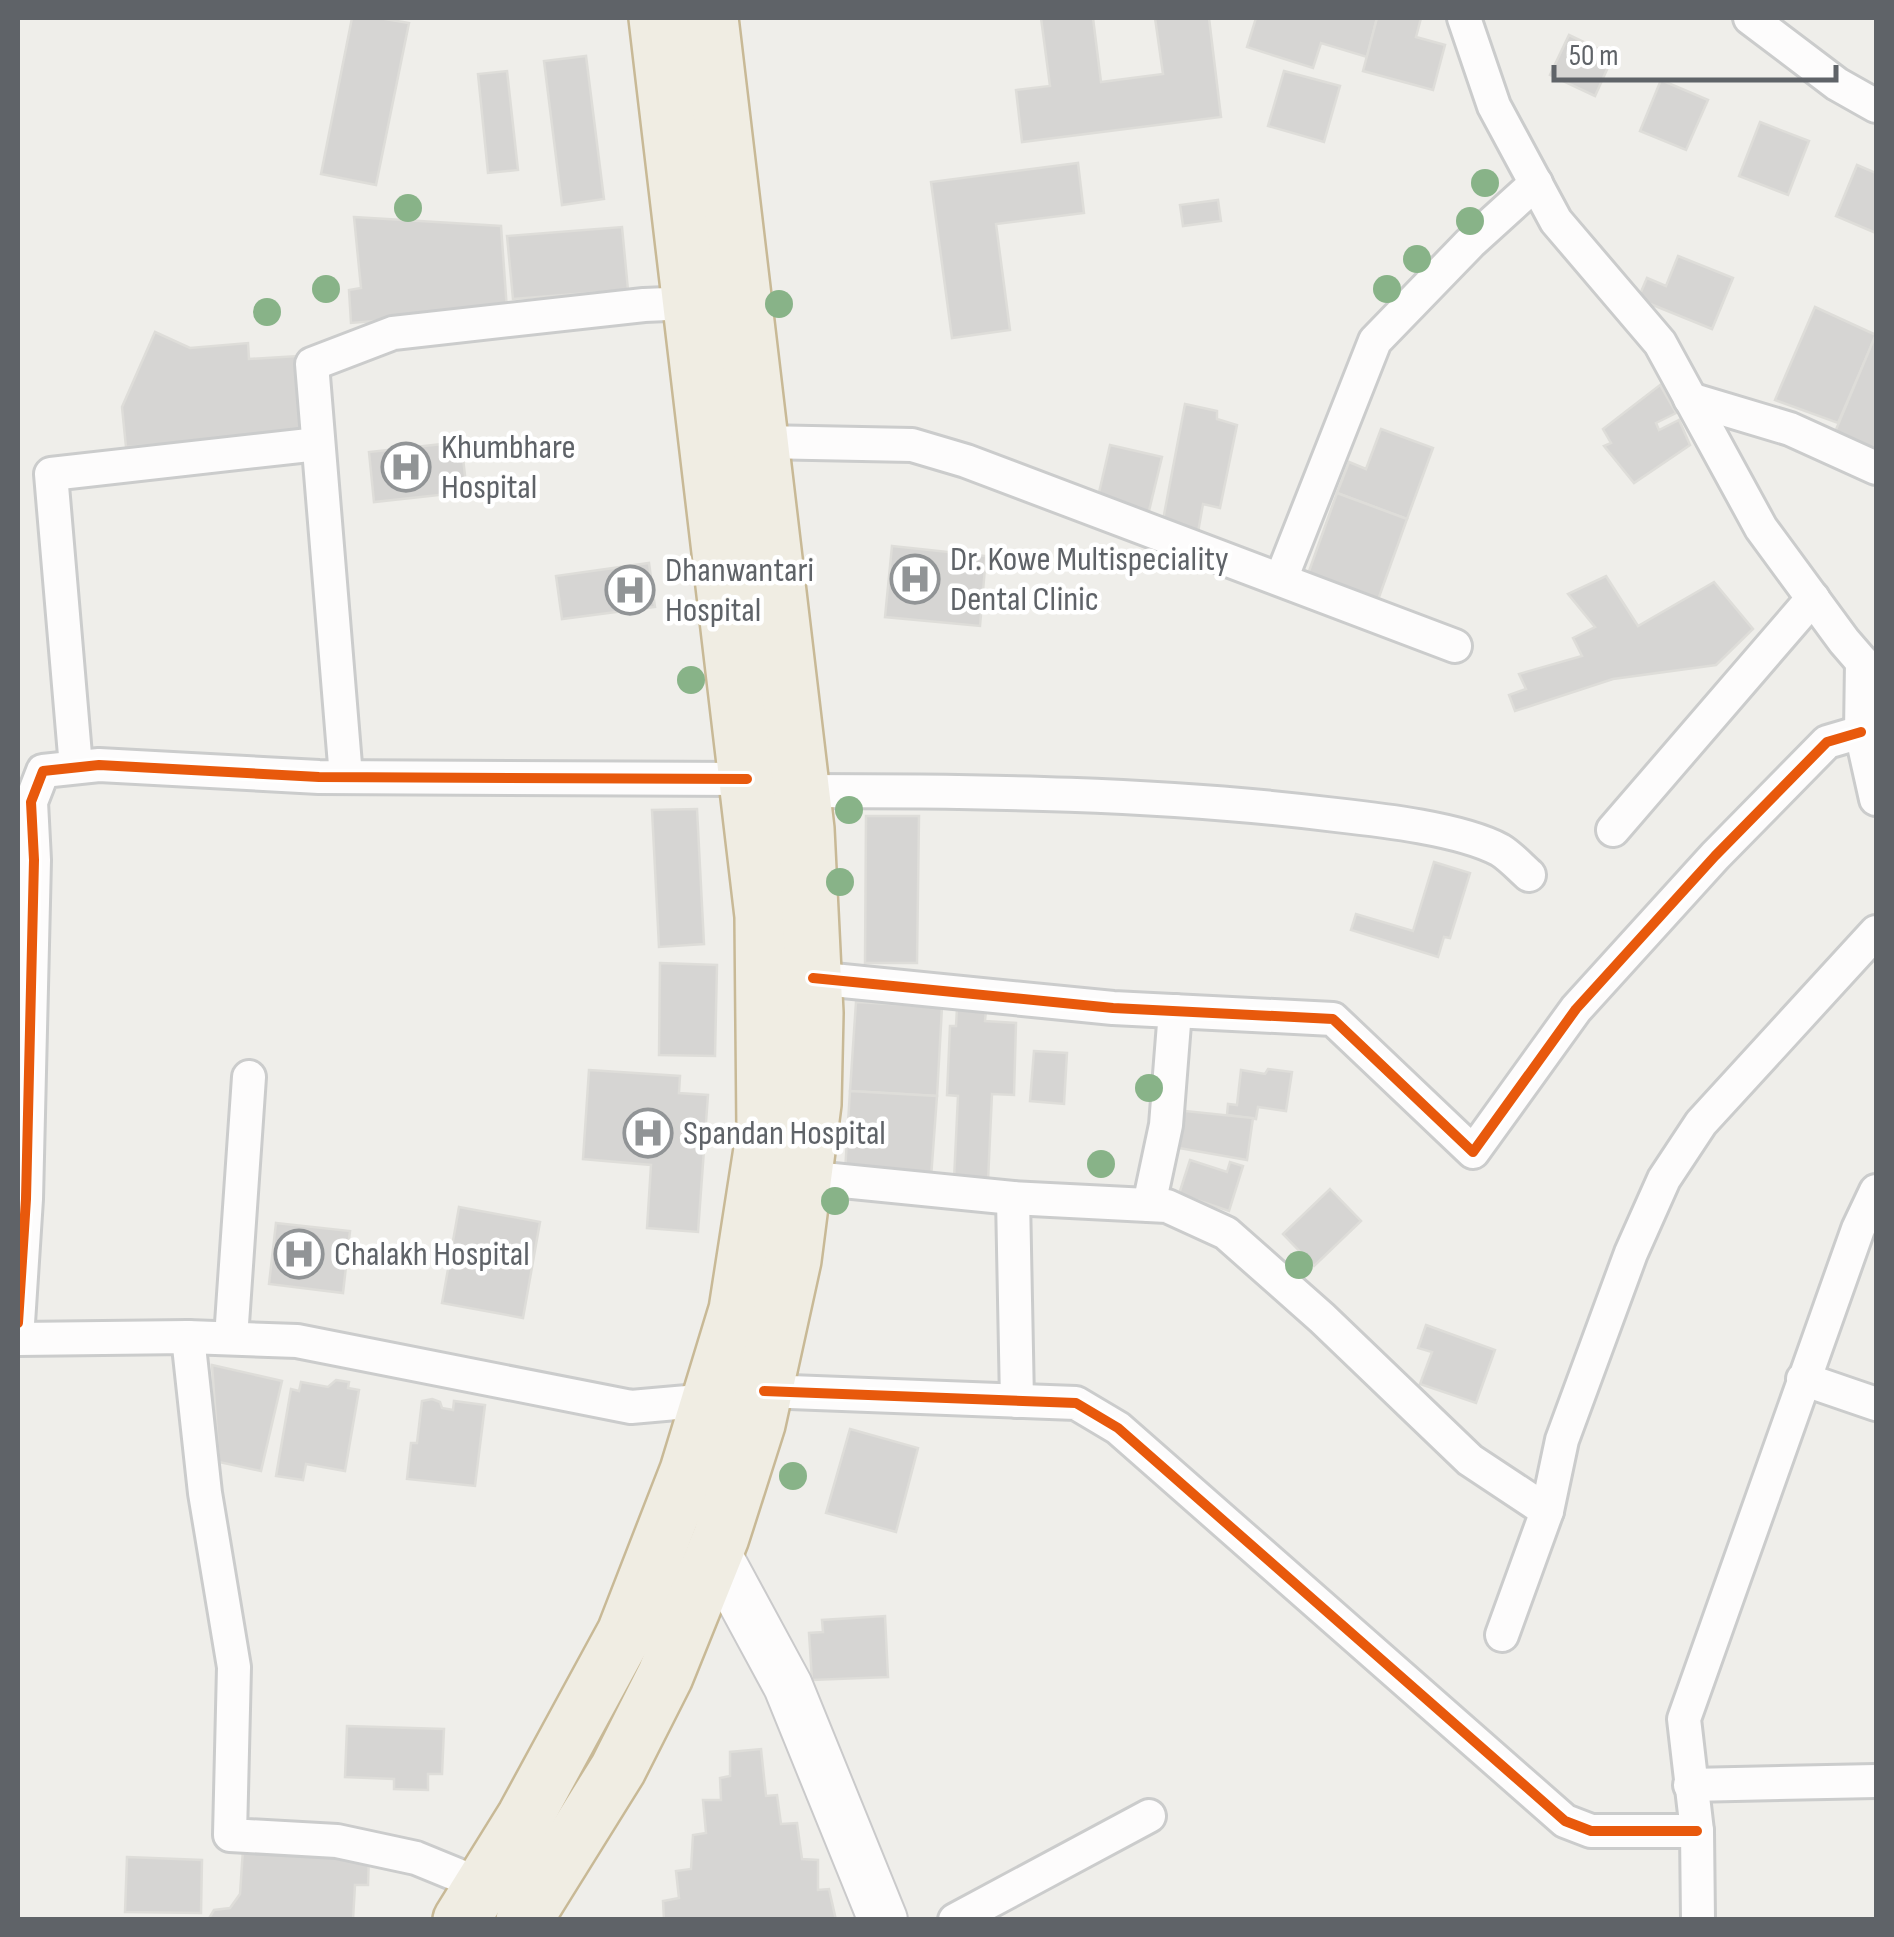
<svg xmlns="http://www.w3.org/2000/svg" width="1894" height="1937" font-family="'Sofia Sans Condensed',sans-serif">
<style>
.building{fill:#d6d5d3;stroke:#deddd9;stroke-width:2.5}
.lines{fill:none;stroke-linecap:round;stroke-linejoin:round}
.street-casing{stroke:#cbcccc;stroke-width:38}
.secondary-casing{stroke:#cacacb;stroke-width:52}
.highway-casing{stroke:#c8b996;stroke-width:60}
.street{stroke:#fdfcfc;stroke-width:32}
.secondary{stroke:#fdfcfc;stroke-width:48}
.highway{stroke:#f0ede3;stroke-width:55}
.cycleway-casing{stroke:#fff;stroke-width:16}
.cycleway{stroke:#e8590c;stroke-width:10}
.tree{fill:#88b388}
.labels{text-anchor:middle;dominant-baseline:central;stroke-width:9;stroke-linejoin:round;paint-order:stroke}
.poi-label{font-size:35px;fill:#5f6368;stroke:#fff;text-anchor:start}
</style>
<rect width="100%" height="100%" fill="#efeeea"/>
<!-- building -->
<g class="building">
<polygon points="352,18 379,18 409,23 376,185 321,174"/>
<polygon points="1041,18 1093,18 1101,82 1163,74 1155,18 1209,18 1221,117 1022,142 1016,90 1050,86"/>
<polygon points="1256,18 1377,18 1367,57 1321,43 1313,68 1247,47"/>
<polygon points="1377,18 1421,18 1416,37 1445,45 1433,90 1363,71"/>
<polygon points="1569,35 1613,56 1595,96 1550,75"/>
<polygon points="586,56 604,199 562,205 544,61"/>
<polygon points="507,71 518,170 488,173 478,74"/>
<polygon points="1284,71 1340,86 1324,142 1268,126"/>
<polygon points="1661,80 1708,100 1686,150 1640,131"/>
<polygon points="1760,122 1809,141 1788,195 1739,176"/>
<polygon points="1078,163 1084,213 996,224 1010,330 952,338 931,182"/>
<polygon points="1857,165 1876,173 1876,233 1836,216"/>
<polygon points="1218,200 1221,221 1183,226 1180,205"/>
<polygon points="354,217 501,226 507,310 351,323 349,290 361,288"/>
<polygon points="622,227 628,290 513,299 507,236"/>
<polygon points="1678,256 1733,278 1712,329 1638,299 1647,278 1666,286"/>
<polygon points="1815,307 1876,335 1838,423 1775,400"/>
<polygon points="155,332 190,348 248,343 249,359 298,356 305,433 126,447 122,407"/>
<polygon points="1876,334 1876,449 1835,432"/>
<polygon points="1660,385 1676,413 1656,423 1659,430 1679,420 1690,445 1634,483 1604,446 1611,443 1603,429"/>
<polygon points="1185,404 1217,411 1217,419 1237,425 1220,508 1203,504 1198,532 1163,520"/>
<polygon points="1381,429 1433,448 1407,519 1337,493 1349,462 1366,469"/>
<polygon points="461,442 467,492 374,502 369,452"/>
<polygon points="1110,445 1162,457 1148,515 1098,497"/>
<polygon points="1337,493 1407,519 1378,600 1308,574"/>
<polygon points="892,546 986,556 980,626 885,617"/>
<polygon points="649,563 655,607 562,619 556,576"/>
<polygon points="1606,576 1638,626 1714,582 1753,629 1716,665 1613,679 1515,711 1509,695 1526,689 1519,674 1582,656 1573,638 1595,627 1568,594"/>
<polygon points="697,809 704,944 659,947 652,810"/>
<polygon points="866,816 919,816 917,963 865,963"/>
<polygon points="1434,862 1470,873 1450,938 1444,937 1438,957 1351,930 1356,914 1413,931"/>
<polygon points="660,963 717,965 715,1056 659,1055"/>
<polygon points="856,1002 942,1007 937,1096 850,1091"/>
<polygon points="957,1008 986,1010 985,1021 1016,1023 1014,1095 992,1094 988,1181 954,1180 958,1096 947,1095 950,1026 956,1026"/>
<polygon points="1034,1051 1067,1053 1064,1104 1030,1101"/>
<polygon points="1268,1069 1292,1072 1286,1111 1258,1107 1256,1119 1227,1115 1228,1104 1237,1105 1241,1070 1265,1074"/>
<polygon points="589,1070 680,1076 679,1093 708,1095 698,1232 647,1228 651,1165 583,1159"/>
<polygon points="850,1091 937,1096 931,1178 845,1172"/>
<polygon points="1185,1111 1253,1118 1247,1160 1179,1148"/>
<polygon points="1190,1160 1227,1172 1230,1162 1243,1166 1229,1211 1179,1194"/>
<polygon points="1330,1189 1361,1221 1314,1266 1283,1234"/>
<polygon points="459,1207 540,1222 523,1318 442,1303"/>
<polygon points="276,1223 350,1231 343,1293 269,1284"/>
<polygon points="1426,1325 1495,1350 1476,1403 1420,1384 1432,1352 1418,1348"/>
<polygon points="212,1365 282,1381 261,1471 219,1462"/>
<polygon points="336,1380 349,1382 348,1388 359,1390 345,1471 306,1464 303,1480 276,1476 291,1389 299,1391 301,1382 328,1387"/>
<polygon points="432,1399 440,1402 442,1408 453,1410 454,1401 485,1405 475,1486 407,1479 411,1443 417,1443 422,1401"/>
<polygon points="850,1429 918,1448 896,1532 826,1513"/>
<polygon points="885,1616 888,1677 812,1680 809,1633 823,1632 822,1620"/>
<polygon points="347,1726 444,1729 442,1774 428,1774 428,1790 394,1789 394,1779 345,1777"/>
<polygon points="761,1749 766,1796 777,1795 781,1824 797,1823 802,1859 818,1860 818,1890 829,1889 836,1920 664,1920 663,1901 679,1898 676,1871 691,1869 693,1835 706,1833 703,1800 721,1800 720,1778 730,1776 730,1752"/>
<polygon points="243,1849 369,1856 368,1885 355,1885 353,1920 208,1920 214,1910 230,1908 240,1894"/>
<polygon points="127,1857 202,1860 201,1913 125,1912"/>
</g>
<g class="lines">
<!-- street casing -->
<g class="street-casing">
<g id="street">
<polyline points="1464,18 1494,106 1556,221 1660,343 1761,528 1844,641 1876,678"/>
<polyline points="1750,18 1837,84 1876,106"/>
<polyline points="1690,399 1790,429 1876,468"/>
<polyline points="761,442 912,445 966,461 1455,646"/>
<polyline points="1281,579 1375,341 1470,243 1536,183"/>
<polyline points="1862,662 1861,732 1876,799"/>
<polyline points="76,767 51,474 318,444"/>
<polyline points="346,777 312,364 393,333 644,305 691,303"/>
<path d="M802,791C980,791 1159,793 1336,815C1381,820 1461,829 1500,850C1510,856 1520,867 1529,875"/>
<polyline points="1613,830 1813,598"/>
<polyline points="813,978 1113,1008 1333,1019 1473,1152 1576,1009 1715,856 1827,742 1861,732"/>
<polyline points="803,1177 1013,1198 1167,1206 1226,1233 1322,1318 1470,1460 1547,1511"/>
<polyline points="1013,1198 1017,1401"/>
<polyline points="1149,1205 1166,1125 1175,1011"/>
<polyline points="18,1323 26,1199 34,860 31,802 43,771 99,765 319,777 747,779"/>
<polyline points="188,1337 205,1493 234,1667 230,1835 337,1841 416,1858 482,1885"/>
<polyline points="231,1338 249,1077"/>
<polyline points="18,1339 188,1337 297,1341 631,1407 710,1400"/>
<polyline points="1803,1379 1876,1404"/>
<polyline points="764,1391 1076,1403 1118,1428 1565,1821 1591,1831 1697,1831"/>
<polyline points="1502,1635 1547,1511 1562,1440 1631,1253 1664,1179 1701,1123 1876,932"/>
<polyline points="1690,1785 1876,1781"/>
<polyline points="955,1920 1149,1816"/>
<polyline points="1698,1920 1697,1831 1684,1719 1858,1229 1876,1191"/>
</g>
</g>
<!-- secondary casing -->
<g class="secondary-casing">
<polyline id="secondary" points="715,1551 788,1686 883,1920"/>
</g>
<!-- highway casing -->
<g class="highway-casing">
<g id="highway">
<polyline points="461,1920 525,1817 625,1633 688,1471 737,1310 765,1130 763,916 657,18"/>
<polyline points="524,1920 618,1769 665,1676 721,1537 757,1424 793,1260 813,1104 815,1013 806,829 710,18"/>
</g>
</g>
<!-- street -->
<use href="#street" class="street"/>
<!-- secondary -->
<use href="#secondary" class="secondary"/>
<!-- highway -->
<use href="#highway" class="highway"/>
<!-- cycleway casing -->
<g class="cycleway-casing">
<g id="cycleway">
<polyline points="813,978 1113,1008 1333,1019 1473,1152 1576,1009 1715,856 1827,742 1861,732"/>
<polyline points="18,1323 26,1199 34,860 31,802 43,771 99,765 319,777 747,779"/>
<polyline points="764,1391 1076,1403 1118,1428 1565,1821 1591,1831 1697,1831"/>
</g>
</g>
<!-- cycleway -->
<use href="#cycleway" class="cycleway"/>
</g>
<!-- trees -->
<g class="tree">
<circle cx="1485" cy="183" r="14"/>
<circle cx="408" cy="208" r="14"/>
<circle cx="1470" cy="221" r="14"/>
<circle cx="1417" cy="259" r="14"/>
<circle cx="326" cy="289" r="14"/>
<circle cx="1387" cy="289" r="14"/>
<circle cx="779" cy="304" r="14"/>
<circle cx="267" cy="312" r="14"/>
<circle cx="691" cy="680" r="14"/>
<circle cx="849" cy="810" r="14"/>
<circle cx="840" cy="882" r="14"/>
<circle cx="1149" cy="1088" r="14"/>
<circle cx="1101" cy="1164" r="14"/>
<circle cx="835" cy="1201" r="14"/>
<circle cx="1299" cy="1265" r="14"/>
<circle cx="793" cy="1476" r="14"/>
</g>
<!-- icons -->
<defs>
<g id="hospital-ring" transform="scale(2.5)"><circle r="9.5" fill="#fff" stroke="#919496" stroke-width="1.5"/><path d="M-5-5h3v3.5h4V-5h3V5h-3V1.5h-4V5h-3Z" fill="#919496"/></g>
</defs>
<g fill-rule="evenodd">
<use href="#hospital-ring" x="406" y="467"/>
<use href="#hospital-ring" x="915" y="579"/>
<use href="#hospital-ring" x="630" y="590"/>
<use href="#hospital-ring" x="648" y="1133"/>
<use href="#hospital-ring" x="299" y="1254"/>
</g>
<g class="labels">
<!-- poi labels -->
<g class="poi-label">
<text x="441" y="447">Khumbhare<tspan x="441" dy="40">Hospital</tspan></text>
<text x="950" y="559">Dr. Kowe Multispeciality<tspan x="950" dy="40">Dental Clinic</tspan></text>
<text x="665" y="570">Dhanwantari<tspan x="665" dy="40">Hospital</tspan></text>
<text x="683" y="1133">Spandan Hospital</text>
<text x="334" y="1254">Chalakh Hospital</text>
</g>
</g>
<!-- border -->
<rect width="1894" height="1937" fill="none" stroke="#5f6368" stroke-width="40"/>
<!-- scale -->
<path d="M1554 65v15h282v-15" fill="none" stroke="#5f6368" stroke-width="5"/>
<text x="1569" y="65" font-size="30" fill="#5f6368" stroke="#ffffff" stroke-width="8" paint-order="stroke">50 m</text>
</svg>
